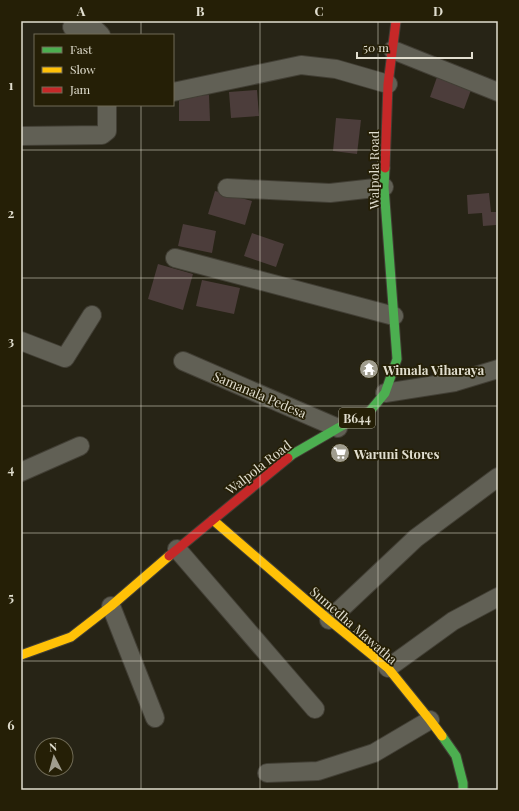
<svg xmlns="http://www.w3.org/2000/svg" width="519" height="811" font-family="'Playfair Display',serif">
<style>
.building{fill:#4c3d3b}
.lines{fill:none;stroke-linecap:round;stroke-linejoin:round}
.street-casing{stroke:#423f35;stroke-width:20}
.fast-casing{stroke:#423f35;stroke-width:11}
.slow-casing{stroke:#423f35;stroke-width:11}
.jam-casing{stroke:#423f35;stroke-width:11}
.street{stroke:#616055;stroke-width:18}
.fast{stroke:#4caf50;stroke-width:9}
.slow{stroke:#ffc107;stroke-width:9}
.jam{stroke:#c62828;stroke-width:9}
.grid{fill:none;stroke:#e1decf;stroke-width:1;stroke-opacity:0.55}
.labels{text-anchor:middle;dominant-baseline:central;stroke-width:3.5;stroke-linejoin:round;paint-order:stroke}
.shield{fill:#251f06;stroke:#a9a593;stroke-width:1}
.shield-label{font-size:12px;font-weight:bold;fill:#e1decf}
.street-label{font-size:13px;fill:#e1decf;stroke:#251f06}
.poi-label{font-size:13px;font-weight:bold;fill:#e1decf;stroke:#251f06;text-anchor:start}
.neatline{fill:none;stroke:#e1decf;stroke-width:1.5}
.grid-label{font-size:13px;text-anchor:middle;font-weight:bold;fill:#e1decf}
</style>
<rect width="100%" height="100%" fill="#272416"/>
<!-- building -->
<g class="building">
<polygon points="437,77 471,90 464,109 430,97"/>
<polygon points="257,90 259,116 231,118 229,92"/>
<polygon points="209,95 210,121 179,121 179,96"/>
<polygon points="336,118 361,120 357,154 333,151"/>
<polygon points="215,191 252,201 245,225 208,214"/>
<polygon points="489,193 491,212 496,212 496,225 483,226 482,213 468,214 467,195"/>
<polygon points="183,224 216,231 212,253 178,246"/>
<polygon points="252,233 284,244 276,267 244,256"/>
<polygon points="158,264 193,274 183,310 148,299"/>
<polygon points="202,280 240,288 234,314 196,306"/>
</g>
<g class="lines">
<!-- street casing -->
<g class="street-casing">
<g id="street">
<polyline points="72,27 97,31 101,35"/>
<polyline points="393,50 498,92"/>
<polyline points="173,92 301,65 336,69 388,84"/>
<polyline points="21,136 102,135 107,131 107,105"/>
<polyline points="227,188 330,193 384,187"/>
<polyline points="175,258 394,316"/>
<polyline points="21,341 65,358 92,315"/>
<polyline points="183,361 338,428"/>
<polyline points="385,393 455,382 498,369"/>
<polyline points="21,472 80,446"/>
<polyline points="177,549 315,709"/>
<polyline points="111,606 155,718"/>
<polyline points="329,620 416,538 498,477"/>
<polyline points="388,668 453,621 498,597"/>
<polyline points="267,773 318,771 374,753 430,720"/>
</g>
</g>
<!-- fast casing -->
<g class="fast-casing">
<g id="fast">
<polyline points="288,458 293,454 338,428 370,411 385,393 397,359 384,187 385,168"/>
<polyline points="442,736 456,756 463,783 463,790"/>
</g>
</g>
<!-- slow casing -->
<g class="slow-casing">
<g id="slow">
<polyline points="213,520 329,620 388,668 430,720 442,736"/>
<polyline points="21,655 71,637 111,606 169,556"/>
</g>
</g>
<!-- jam casing -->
<g class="jam-casing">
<g id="jam">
<polyline points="385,168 388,84 396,21"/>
<polyline points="169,556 288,458"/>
</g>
</g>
<!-- street -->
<use href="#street" class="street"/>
<!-- fast -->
<use href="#fast" class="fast"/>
<!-- slow -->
<use href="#slow" class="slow"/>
<!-- jam -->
<use href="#jam" class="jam"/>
</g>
<!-- grid -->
<path class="grid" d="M141,21V35M260,21V790M378,21V790M141,105V790M21,150H498M21,278H498M21,406H498M21,533H498M21,661H498"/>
<!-- icons -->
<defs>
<g id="temple-disc" transform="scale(1)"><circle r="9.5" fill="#a09d8e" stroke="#251f06"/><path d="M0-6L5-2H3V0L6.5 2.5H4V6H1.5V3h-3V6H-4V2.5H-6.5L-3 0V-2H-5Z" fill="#fff"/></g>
<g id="supermarket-disc" transform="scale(1)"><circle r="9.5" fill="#a09d8e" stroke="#251f06"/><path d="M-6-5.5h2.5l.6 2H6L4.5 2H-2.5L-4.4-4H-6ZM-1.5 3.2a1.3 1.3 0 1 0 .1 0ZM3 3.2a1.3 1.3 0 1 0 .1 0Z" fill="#fff"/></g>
</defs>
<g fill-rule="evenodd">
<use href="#temple-disc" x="369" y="369"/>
<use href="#supermarket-disc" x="340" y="453"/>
</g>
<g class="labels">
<!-- shield labels -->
<rect class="shield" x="339" y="408" width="36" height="20" rx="3"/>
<g class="shield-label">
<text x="357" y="418">B644</text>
</g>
<!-- street labels -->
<g class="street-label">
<text transform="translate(373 170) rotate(-90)">Walpola Road</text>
<text transform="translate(260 394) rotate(23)">Samanala Pedesa</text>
<text transform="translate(258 467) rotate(-38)">Walpola Road</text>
<text transform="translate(354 625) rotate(41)">Sumedha Mawatha</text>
</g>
<!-- poi labels -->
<g class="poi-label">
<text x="383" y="369">Wimala Viharaya</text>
<text x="354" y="453">Waruni Stores</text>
</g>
</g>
<!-- border -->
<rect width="519" height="811" fill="none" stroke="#251f06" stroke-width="44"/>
<!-- legend -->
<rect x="34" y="34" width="140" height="72" fill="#251f06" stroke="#706b56"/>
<rect x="42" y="47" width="20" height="6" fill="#4caf50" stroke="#706b56"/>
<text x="70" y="54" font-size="12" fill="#e1decf">Fast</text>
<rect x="42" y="67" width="20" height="6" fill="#ffc107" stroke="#706b56"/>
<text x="70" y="74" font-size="12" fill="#e1decf">Slow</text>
<rect x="42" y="87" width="20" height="6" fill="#c62828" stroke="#706b56"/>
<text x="70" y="94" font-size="12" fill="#e1decf">Jam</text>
<!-- north arrow -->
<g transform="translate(54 757) rotate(354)"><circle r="19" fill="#251f06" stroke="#706b56"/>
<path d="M0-3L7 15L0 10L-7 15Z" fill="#a09d8e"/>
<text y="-6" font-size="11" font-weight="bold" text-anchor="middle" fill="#e1decf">N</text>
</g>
<!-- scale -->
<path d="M357 52v6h115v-6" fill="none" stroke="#e1decf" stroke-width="2"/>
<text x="363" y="52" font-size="12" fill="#e1decf" stroke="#251f06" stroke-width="3" paint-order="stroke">50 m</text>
<rect x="22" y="22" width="475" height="767" class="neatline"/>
<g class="grid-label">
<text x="81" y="16">A</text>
<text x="200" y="16">B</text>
<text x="319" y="16">C</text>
<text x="438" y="16">D</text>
<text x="11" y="90">1</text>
<text x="11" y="218">2</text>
<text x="11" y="346">3</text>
<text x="11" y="474">4</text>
<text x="11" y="602">5</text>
<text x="11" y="730">6</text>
</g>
</svg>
